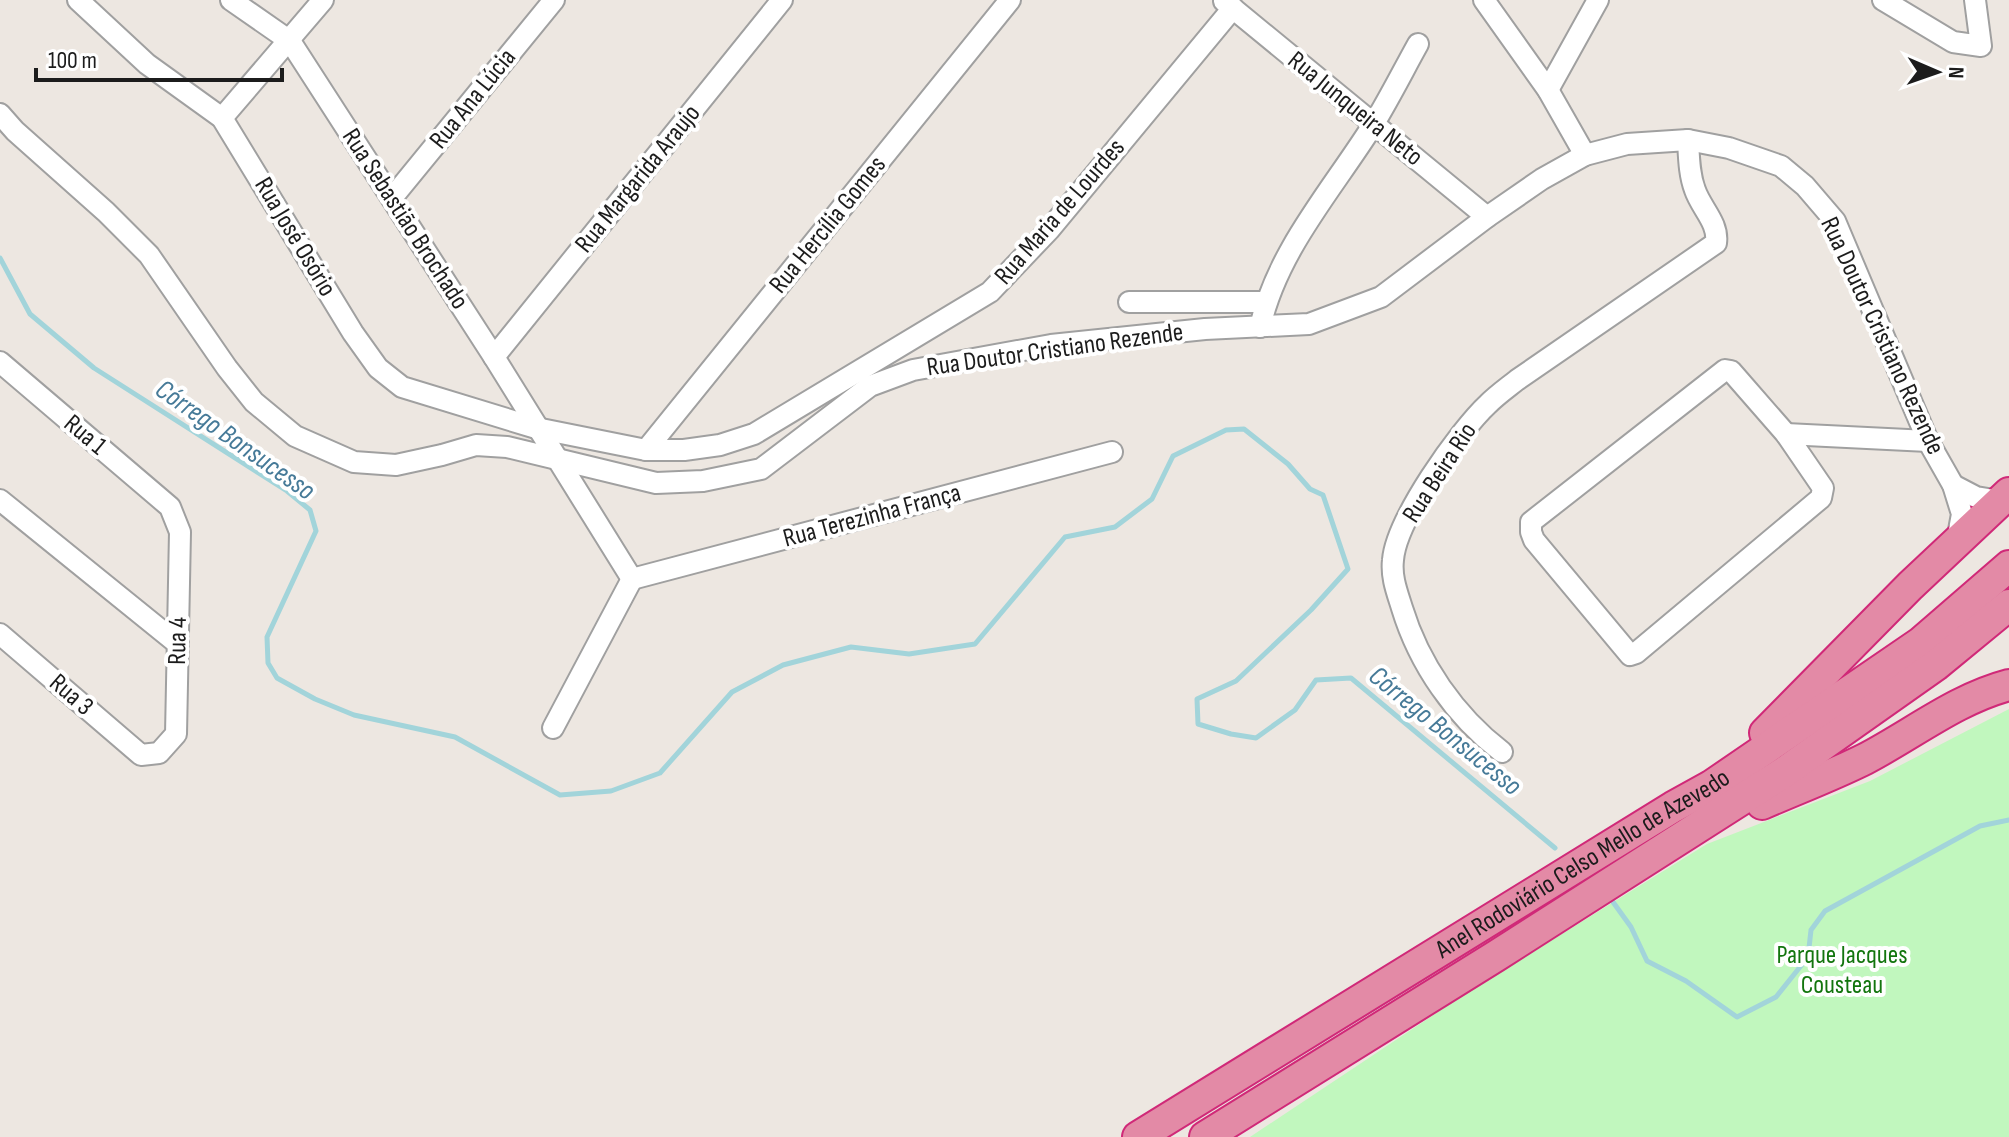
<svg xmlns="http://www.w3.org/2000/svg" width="2009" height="1137" font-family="'Sofia Sans Condensed',sans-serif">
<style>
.park{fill:#c1f7be}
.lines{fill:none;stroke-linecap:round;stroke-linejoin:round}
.stream{stroke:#a2d4da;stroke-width:5}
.minor-casing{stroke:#a0a0a0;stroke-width:24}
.highway-casing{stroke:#d02978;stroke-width:34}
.minor{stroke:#fff;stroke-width:20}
.highway{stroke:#e38aa6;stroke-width:30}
.labels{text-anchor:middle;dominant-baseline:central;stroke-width:8;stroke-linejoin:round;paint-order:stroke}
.street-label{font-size:26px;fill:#1c1c1c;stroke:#fff}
.park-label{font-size:26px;fill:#13750e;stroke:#fff}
.water-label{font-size:28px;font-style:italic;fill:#467a98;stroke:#fff}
</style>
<rect width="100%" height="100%" fill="#ede7e1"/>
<!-- park -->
<polygon class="park" points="2009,709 2009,1137 1250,1137 1462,996 1707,844 1870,781"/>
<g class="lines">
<!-- stream -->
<g class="stream">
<polyline points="0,258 30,314 94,368 287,491 310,510 316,531 267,637 268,663 277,678 315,699 354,715 455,737 560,795 611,791 660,773 732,692 783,665 851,647 909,654 975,644 1065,537 1115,527 1152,499 1173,456 1226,430 1244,429 1288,464 1310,489 1323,495 1348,569 1311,610 1236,681 1197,699 1198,724 1231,734 1256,738 1295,710 1316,680 1351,678 1555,848"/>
<polyline points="1613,902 1631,927 1647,961 1686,981 1737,1017 1776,997 1808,957 1811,930 1825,911 1980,826 2009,820"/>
</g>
<!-- minor casing -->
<g class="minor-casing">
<g id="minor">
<polyline points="78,0 147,64 222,118 353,333 378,368 402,387 536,428 646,450 684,450 720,445 754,434 990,292 1049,230 1233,8"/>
<polyline points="231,0 290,41 494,357 632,579"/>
<polyline points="1484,0 1548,90 1585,155"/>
<polyline points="1883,0 1953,42 1981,46 1975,0"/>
<polyline points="1224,1 1487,217"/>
<polyline points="1548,90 1598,0"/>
<polyline points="0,114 15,131 106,212 149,255 227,368 254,402 295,436 354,462 396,465 442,455 476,445 507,447 656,483 703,481 761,469 870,386 913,370 1051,345 1205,329 1309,324 1381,297 1487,217 1542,179 1585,155 1627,144 1688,140 1729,148 1781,166 1805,186 1835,221 1928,441 1953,485 1962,514 1957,541"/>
<polyline points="222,118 323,0"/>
<polyline points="392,198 554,0"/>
<polyline points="1129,302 1266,302"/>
<path d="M1260,327C1277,251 1332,190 1373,125C1389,99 1403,71 1418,44"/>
<polyline points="494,357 782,0"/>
<polyline points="0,362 170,507 180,532 176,734 159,753 141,755 0,634"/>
<polygon points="1725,370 1731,371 1786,434 1823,488 1821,498 1636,653 1630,655 1534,540 1531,532 1531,522"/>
<polyline points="1786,434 1928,441"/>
<polyline points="646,450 1010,0"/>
<polyline points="1953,485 1976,497 2000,501"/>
<polyline points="0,500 178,644"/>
<polyline points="632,579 1112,452"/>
<polyline points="553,728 632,579"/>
<path d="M1502,752C1455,716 1419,664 1402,608C1397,592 1391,577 1393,560C1396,520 1459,431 1488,404C1497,395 1507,388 1517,380L1716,243C1719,223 1701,208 1695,190C1689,174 1689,157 1688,140"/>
</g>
</g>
<!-- highway casing -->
<g class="highway-casing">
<g id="highway">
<polyline points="1765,733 1910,586 2009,493"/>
<path d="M1762,804C1796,789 1831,776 1865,759C1913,734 1956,699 2009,685"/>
<path id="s1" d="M1138,1137L1673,807L1711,786L1920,643L2009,566"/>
<polyline points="1205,1137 1496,956 1783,773 1936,665 2009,605"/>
</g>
</g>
<!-- minor -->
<use href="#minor" class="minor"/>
<!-- highway -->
<use href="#highway" class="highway"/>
</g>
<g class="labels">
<!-- street labels -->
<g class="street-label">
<text transform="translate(473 99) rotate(-51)">Rua Ana Lúcia</text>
<text transform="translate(1355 109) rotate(39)">Rua Junqueira Neto</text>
<text transform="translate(638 179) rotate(-51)">Rua Margarida Araujo</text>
<text transform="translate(1060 212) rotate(-49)">Rua Maria de Lourdes</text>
<text transform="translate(405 219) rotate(57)">Rua Sebastião Brochado</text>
<text transform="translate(828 225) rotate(-51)">Rua Hercília Gomes</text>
<text transform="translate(295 237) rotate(59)">Rua José Osório</text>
<text transform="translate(1882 336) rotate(65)">Rua Doutor Cristiano Rezende</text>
<text transform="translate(1055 350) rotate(-8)">Rua Doutor Cristiano Rezende</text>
<text transform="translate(85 435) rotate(40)">Rua 1</text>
<text transform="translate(1440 473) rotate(-57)">Rua Beira Rio</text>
<text transform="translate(872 516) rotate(-15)">Rua Terezinha França</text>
<text transform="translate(178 641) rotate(-89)">Rua 4</text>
<text transform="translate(71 695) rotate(41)">Rua 3</text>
<text stroke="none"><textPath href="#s1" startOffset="522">Anel Rodoviário Celso Mello de Azevedo</textPath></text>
</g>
<!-- park labels -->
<g class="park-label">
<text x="1842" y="955">Parque Jacques<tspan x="1842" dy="30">Cousteau</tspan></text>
</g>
<!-- water labels -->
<g class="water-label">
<text transform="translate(235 440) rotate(35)">Córrego Bonsucesso</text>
<text transform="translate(1445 731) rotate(39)">Córrego Bonsucesso</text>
</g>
</g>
<!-- north arrow -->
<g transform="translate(1937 72) rotate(92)" stroke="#ffffff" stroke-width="6" paint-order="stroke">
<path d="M0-6L14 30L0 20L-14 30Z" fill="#1c1c1c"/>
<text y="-12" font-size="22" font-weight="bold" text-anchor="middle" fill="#1c1c1c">N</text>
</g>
<!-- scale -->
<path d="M36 68v12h246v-12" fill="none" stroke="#1c1c1c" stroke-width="4"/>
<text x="48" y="68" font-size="24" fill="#1c1c1c" stroke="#ffffff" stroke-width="6" paint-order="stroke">100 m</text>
</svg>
